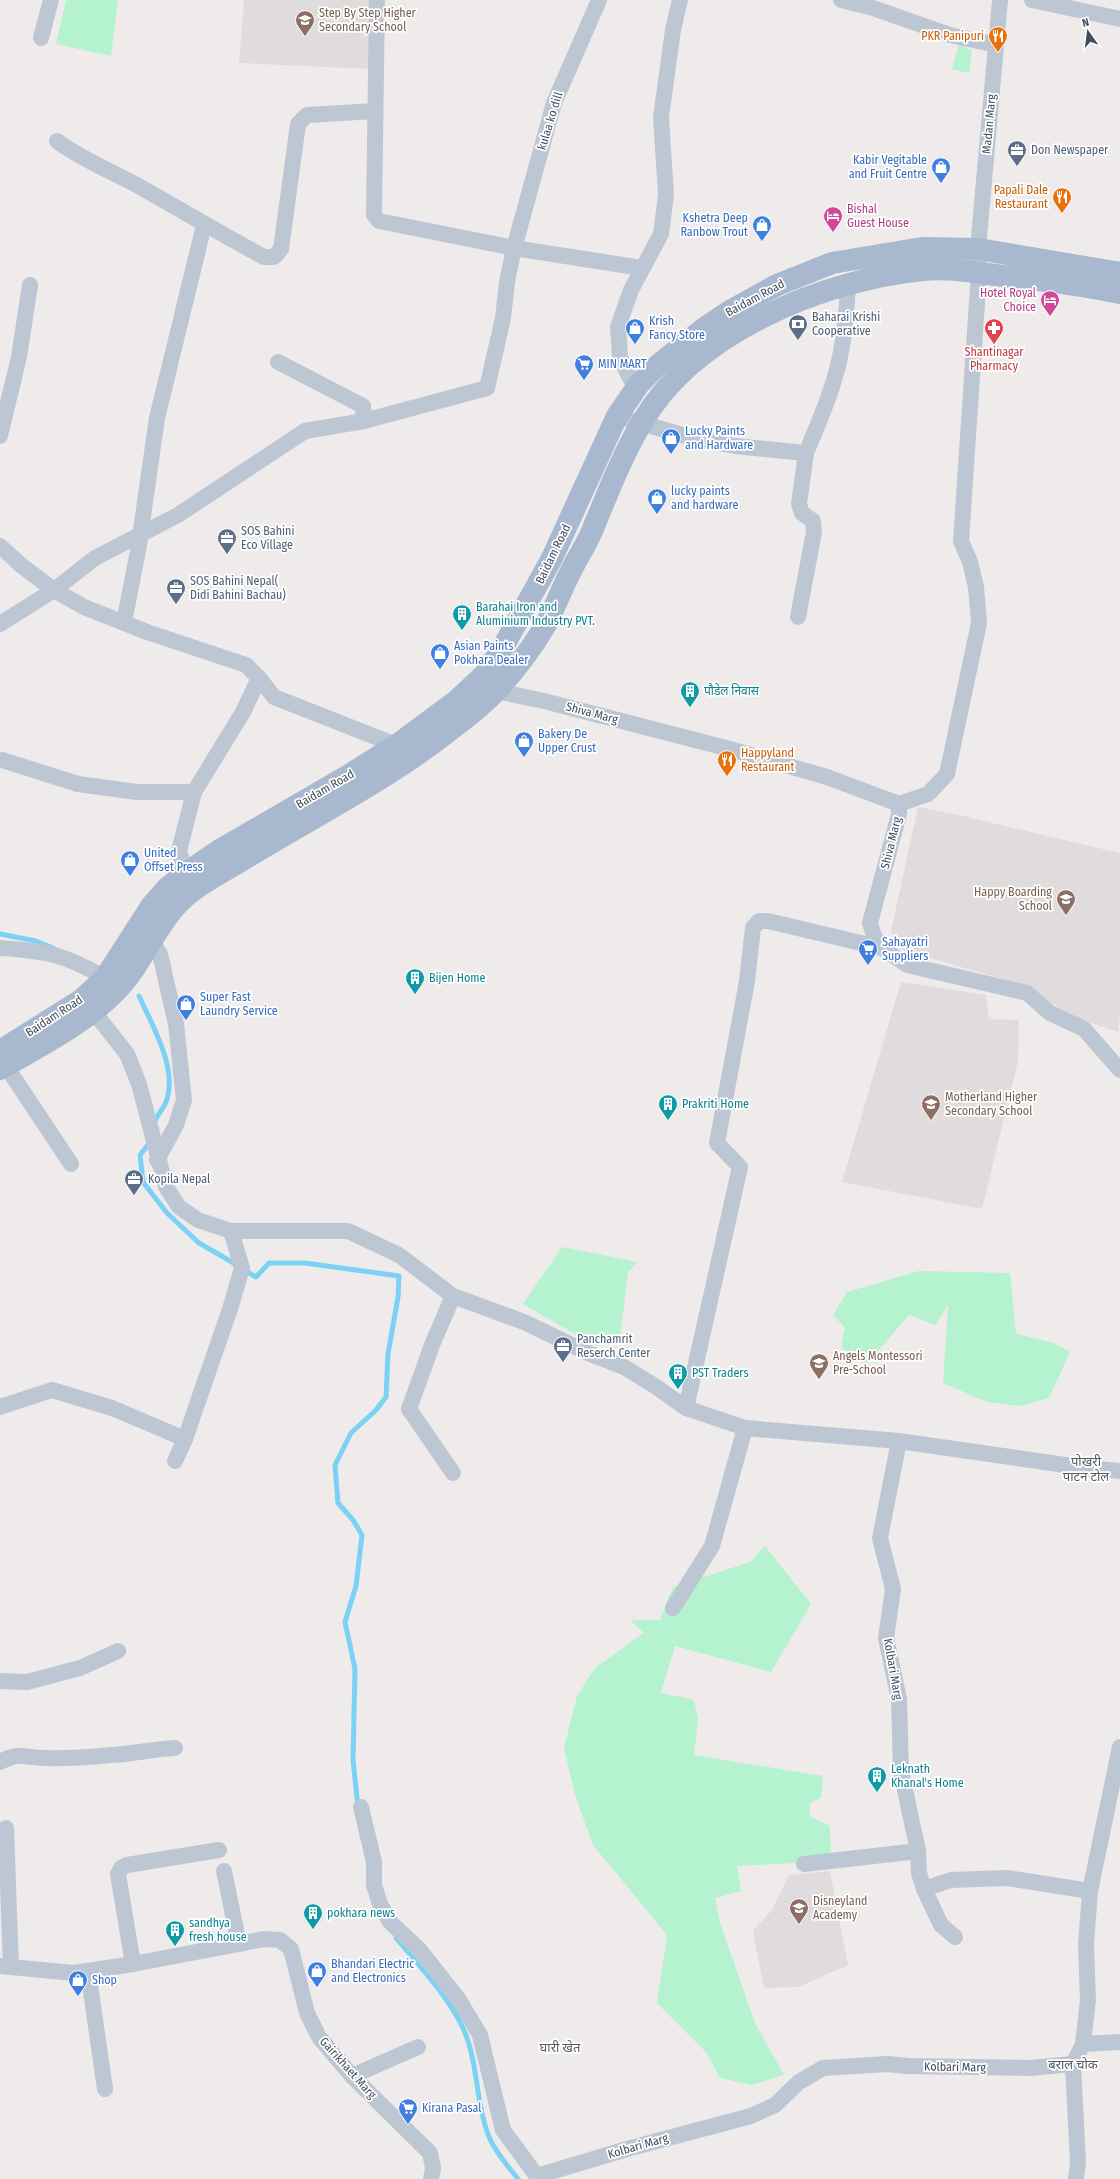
<svg xmlns="http://www.w3.org/2000/svg" width="1120" height="2179" font-family="'Fira Sans Condensed','Noto Sans Devanagari',sans-serif">
<style>
.education{fill:#e0dcdd}
.green{fill:#b4f2d0}
.lines{fill:none;stroke-linecap:round;stroke-linejoin:round}
.stream{stroke:#7cd2f4;stroke-width:5}
.minor{stroke:#bdc7d3;stroke-width:16}
.primary{stroke:#a8b8ce;stroke-width:22}
.labels{text-anchor:middle;dominant-baseline:central;stroke-width:3.5;stroke-linejoin:round;paint-order:stroke}
.education-label{font-size:12px;fill:#785e54;stroke:#fff;text-anchor:start}
.food-label{font-size:12px;fill:#c56008;stroke:#fff;text-anchor:end}
.street-label{font-size:12px;fill:#424d5b;stroke:#fff}
.service-label{font-size:12px;fill:#4e5e75;stroke:#fff;text-anchor:start}
.shop-label{font-size:12px;fill:#366cbe;stroke:#fff;text-anchor:start}
.hotel-label{font-size:12px;fill:#b23c85;stroke:#fff;text-anchor:start}
.health-label{font-size:12px;fill:#be3a42;stroke:#fff}
.culture-label{font-size:12px;fill:#0d838f;stroke:#fff;text-anchor:start}
.neighbourhood-label{font-size:13px;fill:#585b61;stroke:#fff}
</style>
<rect width="100%" height="100%" fill="#efebeb"/>
<!-- education -->
<g class="education">
<polygon points="244,0 371,0 370,69 239,63"/>
<polygon points="918,807 959,815 1120,853 1120,1016 1118,1032 1076,1018 1035,993 999,978 902,950 891,931"/>
<polygon points="901,982 986,995 989,1019 1019,1020 1018,1061 982,1209 842,1182"/>
<polygon points="830,1871 848,1965 798,1987 764,1988 753,1931 772,1910 789,1875"/>
</g>
<!-- green -->
<g class="green">
<polygon points="66,0 118,0 111,56 56,44"/>
<polygon points="959,44 972,51 969,73 952,69"/>
<polygon points="562,1247 638,1262 628,1272 620,1339 596,1346 523,1304"/>
<polygon points="919,1271 1010,1273 1016,1334 1054,1343 1070,1352 1049,1398 1021,1406 987,1402 943,1383 948,1305 935,1325 909,1315 866,1365 841,1347 845,1328 833,1315 847,1292"/>
<polygon points="765,1546 811,1604 771,1672 675,1646 661,1693 694,1700 698,1721 694,1755 823,1776 821,1798 810,1803 810,1816 830,1826 831,1861 737,1866 741,1891 715,1898 720,1923 755,2023 784,2075 751,2085 720,2078 706,2052 657,2003 667,1935 593,1845 575,1795 564,1748 577,1696 595,1668 644,1633 630,1620 660,1620 673,1587 750,1562"/>
</g>
<g class="lines">
<!-- stream -->
<g class="stream">
<polyline points="0,934 36,941 53,948"/>
<path d="M139,996C152,1025 177,1067 167,1099C165,1108 156,1115 154,1124"/>
<polyline points="151,1141 140,1155 143,1182 167,1213 199,1243 237,1265"/>
<polyline points="244,1270 256,1277 269,1263 305,1263 399,1276 398,1297 388,1354 386,1397 376,1410 351,1433 335,1465 338,1503 353,1520 362,1535 356,1586 345,1622 355,1669 353,1760 358,1807"/>
<path d="M396,1938C418,1964 448,1996 463,2028C479,2063 475,2104 490,2139C496,2153 509,2167 518,2179"/>
</g>
<!-- minor -->
<g class="minor">
<polyline points="377,0 374,215 379,221 514,248 642,268"/>
<polyline points="841,0 873,8 950,35 996,45"/>
<polyline points="1032,0 1120,19"/>
<polyline points="41,38 51,0"/>
<path d="M57,141C84,161 114,172 142,188C183,211 223,235 264,257H274L281,249L298,124L307,115L375,111"/>
<polyline points="278,362 363,406 364,421"/>
<polyline points="639,384 630,378 620,357 618,327 631,290 661,234 666,195 661,117 673,30 680,0"/>
<path d="M617,416L696,439L735,446L806,453C819,422 833,390 840,357C845,333 847,308 848,284"/>
<polyline points="0,436 19,357 30,285"/>
<polyline points="0,546 22,566 54,590 84,607 147,632 246,665 259,678"/>
<polyline points="798,617 814,532 813,521 802,513 799,504 806,453"/>
<polyline points="124,622 138,551 157,418 204,225"/>
<polyline points="0,624 54,590 95,558 178,515 305,431 364,421 487,388 503,318 507,282 514,248 554,103 599,0"/>
<polyline points="496,691 544,701 730,749 827,777 899,804"/>
<polyline points="2,760 78,784 137,792 194,792"/>
<polyline points="899,804 928,794 947,774 979,623 976,587 970,562 961,541 979,273 978,249 1000,0"/>
<polyline points="899,804 899,814 870,923 874,936 882,948 907,965 1027,993 1050,1013 1084,1029 1120,1070"/>
<polyline points="186,873 179,851 194,792 243,712 259,678 274,697 391,743 398,744"/>
<polyline points="151,940 160,954 176,1024 184,1100 176,1125 157,1160"/>
<path d="M0,948C46,951 65,954 105,978"/>
<polyline points="86,1005 94,1012 127,1054 139,1084 166,1187 179,1207 198,1220 231,1231 348,1231 399,1255 453,1296 524,1322 588,1353 624,1367 655,1386 686,1408 745,1428 899,1441 1086,1468 1120,1471"/>
<polyline points="6,1066 71,1164"/>
<polyline points="0,1407 52,1390 112,1408 185,1439"/>
<polyline points="686,1408 740,1167 717,1143 747,981 753,928 759,921 768,921 882,948"/>
<polyline points="899,1441 880,1538 893,1589 886,1638 899,1699 901,1771 918,1851 919,1873 924,1889 941,1925 955,1937"/>
<polyline points="175,1461 185,1439 230,1309 242,1268 231,1231"/>
<polyline points="453,1473 409,1409 432,1345 453,1296"/>
<polyline points="673,1608 712,1546 745,1428"/>
<polyline points="0,1681 27,1682 80,1668 118,1651"/>
<path d="M0,1762C21,1751 23,1758 44,1758C66,1759 89,1757 111,1755C133,1754 153,1749 175,1748"/>
<polyline points="361,1807 374,1862 374,1885 380,1904 390,1922 419,1949 459,2000 480,2035 503,2130 539,2179"/>
<polyline points="6,1828 11,1967"/>
<polyline points="804,1864 918,1851"/>
<polyline points="224,1871 239,1944"/>
<polyline points="924,1889 951,1880 1007,1878 1090,1891"/>
<polyline points="133,1964 118,1874 121,1868 127,1865 219,1850"/>
<polyline points="0,1966 74,1973 133,1964 264,1939 280,1940 291,1949 307,2013 319,2037 352,2076 430,2153 433,2168 431,2179"/>
<polyline points="88,1971 105,2089"/>
<polyline points="1083,2044 1120,2042"/>
<polyline points="1073,2064 1078,2163 1076,2179"/>
<polyline points="352,2076 418,2047"/>
<polyline points="537,2176 627,2149 751,2116 775,2105 799,2082 823,2068 887,2064 908,2066 1030,2068 1073,2064 1083,2044 1088,2000 1086,1944 1090,1891 1120,1747"/>
</g>
<!-- primary -->
<g class="primary">
<polyline points="0,1051 81,1000 105,978 152,905 167,888 186,873 218,851 349,775 398,744 456,701 484,675 502,649 552,558 617,416 639,384 658,365 703,329 730,311 777,285 832,263 922,248 978,249 1120,273"/>
<path d="M0,1069C38,1047 86,1023 116,991C146,961 157,918 191,892C207,880 224,871 241,861C312,817 388,780 453,728C469,716 485,703 498,689C516,669 533,647 546,624C555,607 562,588 571,571C578,557 586,545 592,531C607,495 621,458 641,424C693,333 822,280 923,270C949,267 977,273 1003,276C1042,280 1082,285 1120,293"/>
</g>
</g>
<!-- icons -->
<defs>
<g id="school-pin" transform="scale(1)"><path d="M0 17L-7.5 6A9.5 9.5 0 1 1 7.5 6Z" fill="#8d6e63" stroke="#fff"/><path d="M0-5L7-2L0 1L-7-2ZM-4 1L0 2.5L4 1V4Q0 6-4 4Z" fill="#fff"/></g>
<g id="restaurant-pin" transform="scale(1)"><path d="M0 17L-7.5 6A9.5 9.5 0 1 1 7.5 6Z" fill="#e8710a" stroke="#fff"/><path d="M-5-6h1v4h1v-4h1v4h1v-4h1v5L-1.5 .5V6h-2V.5L-5-1ZM5-6V6H3V1.5H1.5Q1.5-4 5-6Z" fill="#fff"/></g>
<g id="office-pin" transform="scale(1)"><path d="M0 17L-7.5 6A9.5 9.5 0 1 1 7.5 6Z" fill="#5c6f8a" stroke="#fff"/><path d="M-6-3h4V-5.5h4V-3h4V5H-6ZM-1-4.5V-3h2v-1.5ZM-6 0V1H6V0Z" fill="#fff"/></g>
<g id="shop-pin" transform="scale(1)"><path d="M0 17L-7.5 6A9.5 9.5 0 1 1 7.5 6Z" fill="#3f7fe0" stroke="#fff"/><path d="M-5-2.5h2.3a2.7 3.5 0 0 1 5.4 0H5L5.5 6h-11ZM-1.5-2.5h3a1.5 2.3 0 0 0-3 0Z" fill="#fff"/></g>
<g id="hotel-pin" transform="scale(1)"><path d="M0 17L-7.5 6A9.5 9.5 0 1 1 7.5 6Z" fill="#d1479c" stroke="#fff"/><path d="M-6-4.5h1.5V1H6V5H4.5V3h-9V5H-6ZM-4 0a1.8 1.8 0 1 1 3.6 0ZM.5 0V-2.5h3Q6-2.5 6 0Z" fill="#fff"/></g>
<g id="bank-pin" transform="scale(1)"><path d="M0 17L-7.5 6A9.5 9.5 0 1 1 7.5 6Z" fill="#5c6f8a" stroke="#fff"/><path d="M-6-4H6V4H-6ZM0-2.3a2.3 2.3 0 1 0 0 4.6a2.3 2.3 0 1 0 0-4.6Z" fill="#fff"/></g>
<g id="pharmacy-pin" transform="scale(1)"><path d="M0 17L-7.5 6A9.5 9.5 0 1 1 7.5 6Z" fill="#e0444e" stroke="#fff"/><path d="M-2-6h4v4h4v4h-4v4h-4v-4h-4v-4h4Z" fill="#fff"/></g>
<g id="supermarket-pin" transform="scale(1)"><path d="M0 17L-7.5 6A9.5 9.5 0 1 1 7.5 6Z" fill="#3f7fe0" stroke="#fff"/><path d="M-6-5.5h2.5l.6 2H6L4.5 2H-2.5L-4.4-4H-6ZM-1.5 3.2a1.3 1.3 0 1 0 .1 0ZM3 3.2a1.3 1.3 0 1 0 .1 0Z" fill="#fff"/></g>
<g id="building-pin" transform="scale(1)"><path d="M0 17L-7.5 6A9.5 9.5 0 1 1 7.5 6Z" fill="#0f9aa8" stroke="#fff"/><path d="M-4-6H4V6H1V3H-1V6H-4ZM-2.5-4.3h1.7v1.8h-1.7ZM.8-4.3h1.7v1.8H.8ZM-2.5-1h1.7V.8h-1.7ZM.8-1h1.7V.8H.8Z" fill="#fff"/></g>
</defs>
<g fill-rule="evenodd">
<use href="#school-pin" x="305" y="20"/>
<use href="#restaurant-pin" x="998" y="36"/>
<use href="#office-pin" x="1017" y="150"/>
<use href="#shop-pin" x="941" y="167"/>
<use href="#restaurant-pin" x="1062" y="197"/>
<use href="#hotel-pin" x="833" y="216"/>
<use href="#shop-pin" x="762" y="225"/>
<use href="#hotel-pin" x="1050" y="300"/>
<use href="#bank-pin" x="798" y="324"/>
<use href="#shop-pin" x="635" y="328"/>
<use href="#pharmacy-pin" x="994" y="328"/>
<use href="#supermarket-pin" x="584" y="364"/>
<use href="#shop-pin" x="671" y="438"/>
<use href="#shop-pin" x="657" y="498"/>
<use href="#office-pin" x="227" y="538"/>
<use href="#office-pin" x="176" y="588"/>
<use href="#building-pin" x="462" y="614"/>
<use href="#shop-pin" x="440" y="653"/>
<use href="#building-pin" x="690" y="691"/>
<use href="#shop-pin" x="524" y="741"/>
<use href="#restaurant-pin" x="727" y="760"/>
<use href="#shop-pin" x="130" y="860"/>
<use href="#school-pin" x="1066" y="899"/>
<use href="#supermarket-pin" x="868" y="949"/>
<use href="#building-pin" x="415" y="978"/>
<use href="#shop-pin" x="186" y="1004"/>
<use href="#building-pin" x="668" y="1104"/>
<use href="#school-pin" x="931" y="1104"/>
<use href="#office-pin" x="134" y="1179"/>
<use href="#office-pin" x="563" y="1346"/>
<use href="#school-pin" x="819" y="1363"/>
<use href="#building-pin" x="678" y="1373"/>
<use href="#building-pin" x="877" y="1776"/>
<use href="#school-pin" x="799" y="1908"/>
<use href="#building-pin" x="313" y="1913"/>
<use href="#building-pin" x="175" y="1930"/>
<use href="#shop-pin" x="317" y="1971"/>
<use href="#shop-pin" x="78" y="1980"/>
<use href="#supermarket-pin" x="408" y="2108"/>
</g>
<g class="labels">
<!-- education labels -->
<g class="education-label">
<text x="319" y="13">Step By Step Higher<tspan x="319" dy="14">Secondary School</tspan></text>
<text x="1052" y="892" text-anchor="end">Happy Boarding<tspan x="1052" dy="14">School</tspan></text>
<text x="945" y="1097">Motherland Higher<tspan x="945" dy="14">Secondary School</tspan></text>
<text x="833" y="1356">Angels Montessori<tspan x="833" dy="14">Pre-School</tspan></text>
<text x="813" y="1901">Disneyland<tspan x="813" dy="14">Academy</tspan></text>
</g>
<!-- food labels -->
<g class="food-label">
<text x="984" y="36">PKR Panipuri</text>
<text x="1048" y="190">Papali Dale<tspan x="1048" dy="14">Restaurant</tspan></text>
<text x="741" y="753" text-anchor="start">Happyland<tspan x="741" dy="14">Restaurant</tspan></text>
</g>
<!-- street labels -->
<g class="street-label">
<text transform="translate(550 121) rotate(-73)">kulaa ko dill</text>
<text transform="translate(989 124) rotate(-85)">Madan Marg</text>
<text transform="translate(755 298) rotate(-28)">Baidam Road</text>
<text transform="translate(553 554) rotate(-64)">Baidam Road</text>
<text transform="translate(592 713) rotate(15)">Shiva Marg</text>
<text transform="translate(325 789) rotate(-30)">Baidam Road</text>
<text transform="translate(891 843) rotate(-76)">Shiva Marg</text>
<text transform="translate(54 1016) rotate(-33)">Baidam Road</text>
<text transform="translate(893 1669) rotate(80)">Kolbari Marg</text>
<text transform="translate(955 2067) rotate(1)">Kolbari Marg</text>
<text transform="translate(348 2068) rotate(48)">Gairikhaet Marg</text>
<text transform="translate(638 2146) rotate(-16)">Kolbari Marg</text>
</g>
<!-- service labels -->
<g class="service-label">
<text x="1031" y="150">Don Newspaper</text>
<text x="812" y="317">Baharai Krishi<tspan x="812" dy="14">Cooperative</tspan></text>
<text x="241" y="531">SOS Bahini<tspan x="241" dy="14">Eco Village</tspan></text>
<text x="190" y="581">SOS Bahini Nepal(<tspan x="190" dy="14">Didi Bahini Bachau)</tspan></text>
<text x="148" y="1179">Kopila Nepal</text>
<text x="577" y="1339">Panchamrit<tspan x="577" dy="14">Reserch Center</tspan></text>
</g>
<!-- shop labels -->
<g class="shop-label">
<text x="927" y="160" text-anchor="end">Kabir Vegitable<tspan x="927" dy="14">and Fruit Centre</tspan></text>
<text x="748" y="218" text-anchor="end">Kshetra Deep<tspan x="748" dy="14">Ranbow Trout</tspan></text>
<text x="649" y="321">Krish<tspan x="649" dy="14">Fancy Store</tspan></text>
<text x="598" y="364">MIN MART</text>
<text x="685" y="431">Lucky Paints<tspan x="685" dy="14">and Hardware</tspan></text>
<text x="671" y="491">lucky paints<tspan x="671" dy="14">and hardware</tspan></text>
<text x="454" y="646">Asian Paints<tspan x="454" dy="14">Pokhara Dealer</tspan></text>
<text x="538" y="734">Bakery De<tspan x="538" dy="14">Upper Crust</tspan></text>
<text x="144" y="853">United<tspan x="144" dy="14">Offset Press</tspan></text>
<text x="882" y="942">Sahayatri<tspan x="882" dy="14">Suppliers</tspan></text>
<text x="200" y="997">Super Fast<tspan x="200" dy="14">Laundry Service</tspan></text>
<text x="331" y="1964">Bhandari Electric<tspan x="331" dy="14">and Electronics</tspan></text>
<text x="92" y="1980">Shop</text>
<text x="422" y="2108">Kirana Pasal</text>
</g>
<!-- hotel labels -->
<g class="hotel-label">
<text x="847" y="209">Bishal<tspan x="847" dy="14">Guest House</tspan></text>
<text x="1036" y="293" text-anchor="end">Hotel Royal<tspan x="1036" dy="14">Choice</tspan></text>
</g>
<!-- health labels -->
<g class="health-label">
<text x="994" y="352">Shantinagar<tspan x="994" dy="14">Pharmacy</tspan></text>
</g>
<!-- culture labels -->
<g class="culture-label">
<text x="476" y="607">Barahai Iron and<tspan x="476" dy="14">Aluminium Industry PVT.</tspan></text>
<text x="704" y="691">पौडेल निवास</text>
<text x="429" y="978">Bijen Home</text>
<text x="682" y="1104">Prakriti Home</text>
<text x="692" y="1373">PST Traders</text>
<text x="891" y="1769">Leknath<tspan x="891" dy="14">Khanal's Home</tspan></text>
<text x="327" y="1913">pokhara news</text>
<text x="189" y="1923">sandhya<tspan x="189" dy="14">fresh house</tspan></text>
</g>
<!-- neighbourhood labels -->
<g class="neighbourhood-label">
<text x="1086" y="1461">पोखरी<tspan x="1086" dy="15">पाटन टोल</tspan></text>
<text x="560" y="2047">घारी खेत</text>
<text x="1073" y="2064">बराल चोक</text>
</g>
</g>
<!-- north arrow -->
<g transform="translate(1088 32) rotate(346)" stroke="#ffffff" stroke-width="3" paint-order="stroke">
<path d="M0-3L7 15L0 10L-7 15Z" fill="#424d5b"/>
<text y="-6" font-size="11" font-weight="bold" text-anchor="middle" fill="#424d5b">N</text>
</g>
</svg>
